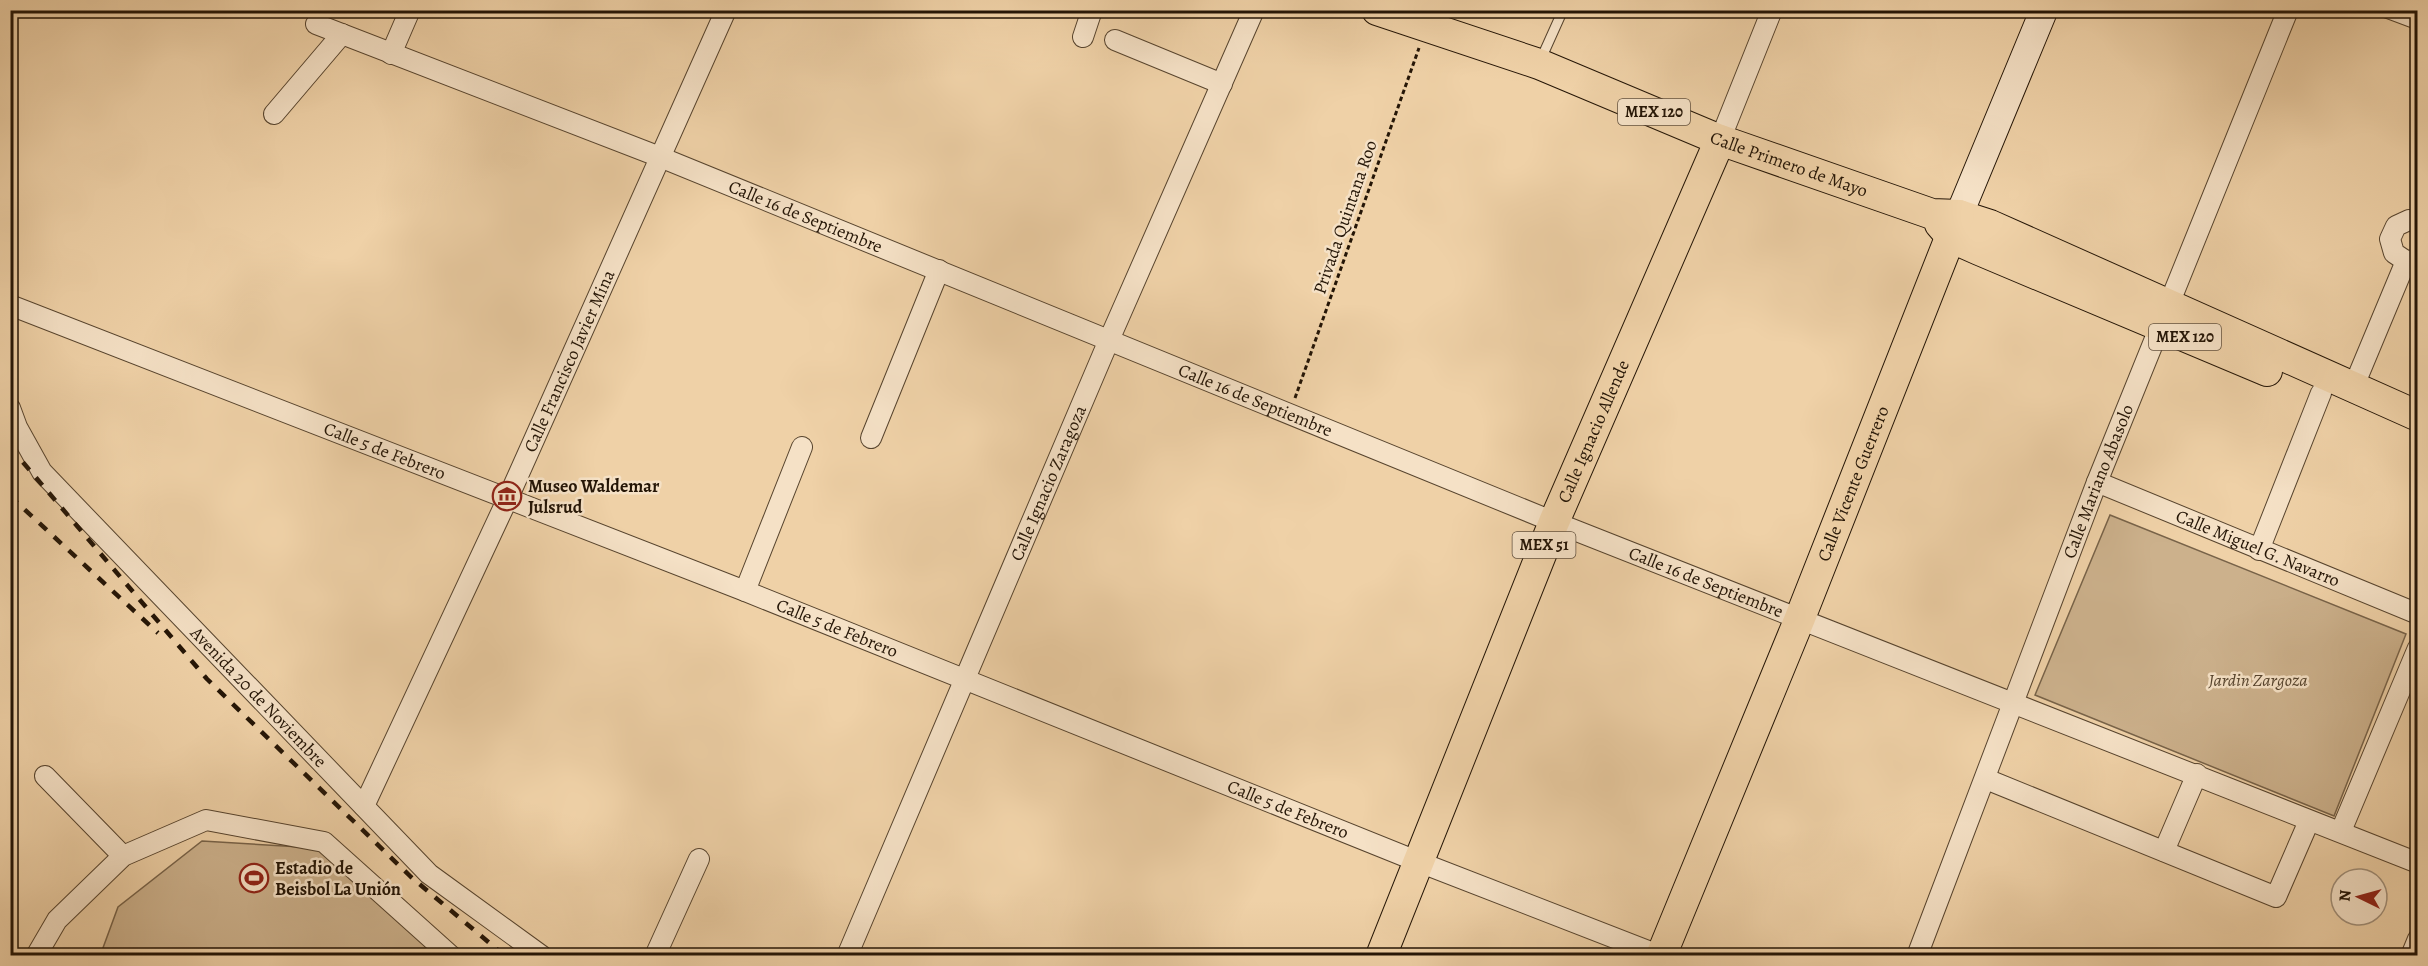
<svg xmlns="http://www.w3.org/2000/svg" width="2428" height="966" font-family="Alegreya,serif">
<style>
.green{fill:#ccb18c;stroke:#786349;stroke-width:1.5}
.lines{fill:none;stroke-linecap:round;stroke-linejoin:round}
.lane-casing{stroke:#57442e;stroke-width:11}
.street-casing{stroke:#57442e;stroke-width:22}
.secondary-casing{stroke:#241506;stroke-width:29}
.primary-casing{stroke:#241506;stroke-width:32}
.path{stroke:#241506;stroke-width:3;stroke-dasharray:4.5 3;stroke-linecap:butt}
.lane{stroke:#f5e1c6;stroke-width:9}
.street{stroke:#f5e1c6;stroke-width:20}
.secondary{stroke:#f5e1c6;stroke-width:27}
.primary{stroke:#efd1a7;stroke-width:30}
.rail{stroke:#241506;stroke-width:4.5;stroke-dasharray:10 10;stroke-linecap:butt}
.labels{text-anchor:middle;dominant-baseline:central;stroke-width:5;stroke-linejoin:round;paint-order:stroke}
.shield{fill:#f5e1c6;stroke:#635240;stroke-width:1.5}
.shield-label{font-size:16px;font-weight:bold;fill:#241506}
.street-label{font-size:18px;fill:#241506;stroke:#f5e1c6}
.poi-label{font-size:18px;font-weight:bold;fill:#241506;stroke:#f5e1c6;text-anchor:start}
.park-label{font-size:18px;font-style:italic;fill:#56442e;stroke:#f5e1c6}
</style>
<rect width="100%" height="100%" fill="#efd1a7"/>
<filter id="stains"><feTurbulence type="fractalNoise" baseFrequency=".00333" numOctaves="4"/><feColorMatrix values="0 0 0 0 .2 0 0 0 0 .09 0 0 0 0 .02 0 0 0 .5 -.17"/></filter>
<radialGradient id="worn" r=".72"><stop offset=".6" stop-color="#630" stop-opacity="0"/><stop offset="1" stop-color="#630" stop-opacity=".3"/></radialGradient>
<!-- green -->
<g class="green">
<polygon points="2110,515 2406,634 2334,816 2035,695"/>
<polygon points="202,841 317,848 442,956 100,956 118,907"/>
</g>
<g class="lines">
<!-- lane casing -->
<g class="lane-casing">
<g id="lane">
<polyline points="2378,10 2418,25"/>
<polyline points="1541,59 1563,10"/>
</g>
</g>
<!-- street casing -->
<g class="street-casing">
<g id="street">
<path id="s1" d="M316,24L660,157L1554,522L2418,863"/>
<polyline points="1083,37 1092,10"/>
<polyline points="1115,40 1222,84"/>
<polyline points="391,54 410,10"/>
<polyline points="274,114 342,34"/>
<polyline points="1720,140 1772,10"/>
<polyline points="2418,222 2409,220 2396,226 2390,239 2394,253 2406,261 2418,260"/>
<path id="s2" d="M10,305L745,591L1419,862L1661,956"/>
<polyline points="2353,388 2406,261"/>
<path id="s3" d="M10,408L17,427L42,472L429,874L542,956"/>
<polyline points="871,438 939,270"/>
<path id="s4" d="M2097,482L2418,614"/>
<polyline points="2259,550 2321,393"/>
<polyline points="745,591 802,447"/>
<polyline points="45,776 123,856"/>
<polyline points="1986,779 2276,897 2309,821"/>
<path id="s5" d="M364,806L508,498L726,10"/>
<polyline points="2341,831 2418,648"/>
<polyline points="2164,851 2197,774"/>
<polyline points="36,956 57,920 123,856 206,820 324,842 451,956"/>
<polyline points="655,956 699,859"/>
<path id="s6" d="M847,956L1109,340L1254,10"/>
<path id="s7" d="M1917,956L2097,482L2288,10"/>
<polyline points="2411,956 2418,939"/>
</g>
</g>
<!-- secondary casing -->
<g class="secondary-casing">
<polyline id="secondary" points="1959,215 2044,10"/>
</g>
<!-- primary casing -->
<g class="primary-casing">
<g id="primary">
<path id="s8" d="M1377,10L1539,64L1720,140L1932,214L1959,215L1990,225L2418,416"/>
<polyline points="1940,224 1952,238 1979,250 2267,371"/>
<path id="s9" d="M1381,956L1554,522L1720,140"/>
<path id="s10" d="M1661,956L1800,618L1959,215"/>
</g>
</g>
<!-- path -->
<polyline class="path" points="1295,398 1419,48"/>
<!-- lane -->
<use href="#lane" class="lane"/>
<!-- street -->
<use href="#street" class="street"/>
<!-- secondary -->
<use href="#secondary" class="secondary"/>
<!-- primary -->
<use href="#primary" class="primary"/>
<!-- rail -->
<g class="rail">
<polyline points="10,447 207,679 411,877 505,956"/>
<polyline points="10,496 158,633"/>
</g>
</g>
<!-- icons -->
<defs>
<g id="museum-ring" transform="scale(1.5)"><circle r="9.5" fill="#f5e1c6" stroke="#8f2418" stroke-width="1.5"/><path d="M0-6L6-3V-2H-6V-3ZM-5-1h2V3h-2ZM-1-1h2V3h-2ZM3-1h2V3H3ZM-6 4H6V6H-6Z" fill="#8f2418"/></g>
<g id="stadium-ring" transform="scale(1.5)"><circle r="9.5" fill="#f5e1c6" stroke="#8f2418" stroke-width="1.5"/><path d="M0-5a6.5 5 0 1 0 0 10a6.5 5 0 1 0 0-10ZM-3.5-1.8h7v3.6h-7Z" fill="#8f2418"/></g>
</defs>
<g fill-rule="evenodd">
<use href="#museum-ring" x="507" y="496"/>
<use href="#stadium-ring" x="254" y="878"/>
</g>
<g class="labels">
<!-- shield labels -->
<g class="shield">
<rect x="1618" y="99" width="72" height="26" rx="4.5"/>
<rect x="2149" y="324" width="72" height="26" rx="4.5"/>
<rect x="1512.5" y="532" width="63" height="26" rx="4.5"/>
</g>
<g class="shield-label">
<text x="1654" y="112">MEX 120</text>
<text x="2185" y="337">MEX 120</text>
<text x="1544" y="545">MEX 51</text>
</g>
<!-- street labels -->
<g class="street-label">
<text stroke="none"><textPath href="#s8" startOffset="440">Calle Primero de Mayo</textPath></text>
<text stroke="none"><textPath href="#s1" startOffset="526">Calle 16 de Septiembre</textPath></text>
<text transform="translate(1345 217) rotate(-71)">Privada Quintana Roo</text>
<text stroke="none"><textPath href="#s5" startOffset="490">Calle Francisco Javier Mina</textPath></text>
<text stroke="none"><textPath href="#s1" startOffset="1012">Calle 16 de Septiembre</textPath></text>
<text stroke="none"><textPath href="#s9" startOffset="566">Calle Ignacio Allende</textPath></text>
<text stroke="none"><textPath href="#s2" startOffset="402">Calle 5 de Febrero</textPath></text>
<text stroke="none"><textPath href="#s6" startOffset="514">Calle Ignacio Zaragoza</textPath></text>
<text stroke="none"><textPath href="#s7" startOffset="508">Calle Mariano Abasolo</textPath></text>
<text stroke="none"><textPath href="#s10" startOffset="510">Calle Vicente Guerrero</textPath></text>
<text stroke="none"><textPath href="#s4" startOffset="174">Calle Miguel G. Navarro</textPath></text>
<text stroke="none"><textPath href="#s1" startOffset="1498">Calle 16 de Septiembre</textPath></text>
<text stroke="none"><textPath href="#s2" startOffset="888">Calle 5 de Febrero</textPath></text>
<text stroke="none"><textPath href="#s3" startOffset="384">Avenida 20 de Noviembre</textPath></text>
<text stroke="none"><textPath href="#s2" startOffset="1374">Calle 5 de Febrero</textPath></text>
</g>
<!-- poi labels -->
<g class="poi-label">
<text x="528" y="486">Museo Waldemar<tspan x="528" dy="21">Julsrud</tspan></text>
<text x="275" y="868">Estadio de<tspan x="275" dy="21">Beisbol La Unión</tspan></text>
</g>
<!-- park labels -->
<g class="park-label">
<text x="2258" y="680">Jardin Zargoza</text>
</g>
</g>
<!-- margin -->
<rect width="2428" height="966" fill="none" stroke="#efd1a7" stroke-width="36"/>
<rect x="12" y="12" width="2404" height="942" fill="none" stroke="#241506" stroke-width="3"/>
<rect x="18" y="18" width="2392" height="930" fill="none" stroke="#241506" stroke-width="1.5"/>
<!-- north arrow -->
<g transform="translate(2359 897) rotate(275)"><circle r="28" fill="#f5e1c6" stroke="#a18f79" stroke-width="1.5"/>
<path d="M0-4.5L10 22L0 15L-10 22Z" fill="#8f2418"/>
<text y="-9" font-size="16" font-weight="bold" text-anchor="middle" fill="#241506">N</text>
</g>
<rect width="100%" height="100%" filter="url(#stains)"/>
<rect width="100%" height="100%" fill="url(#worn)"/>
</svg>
